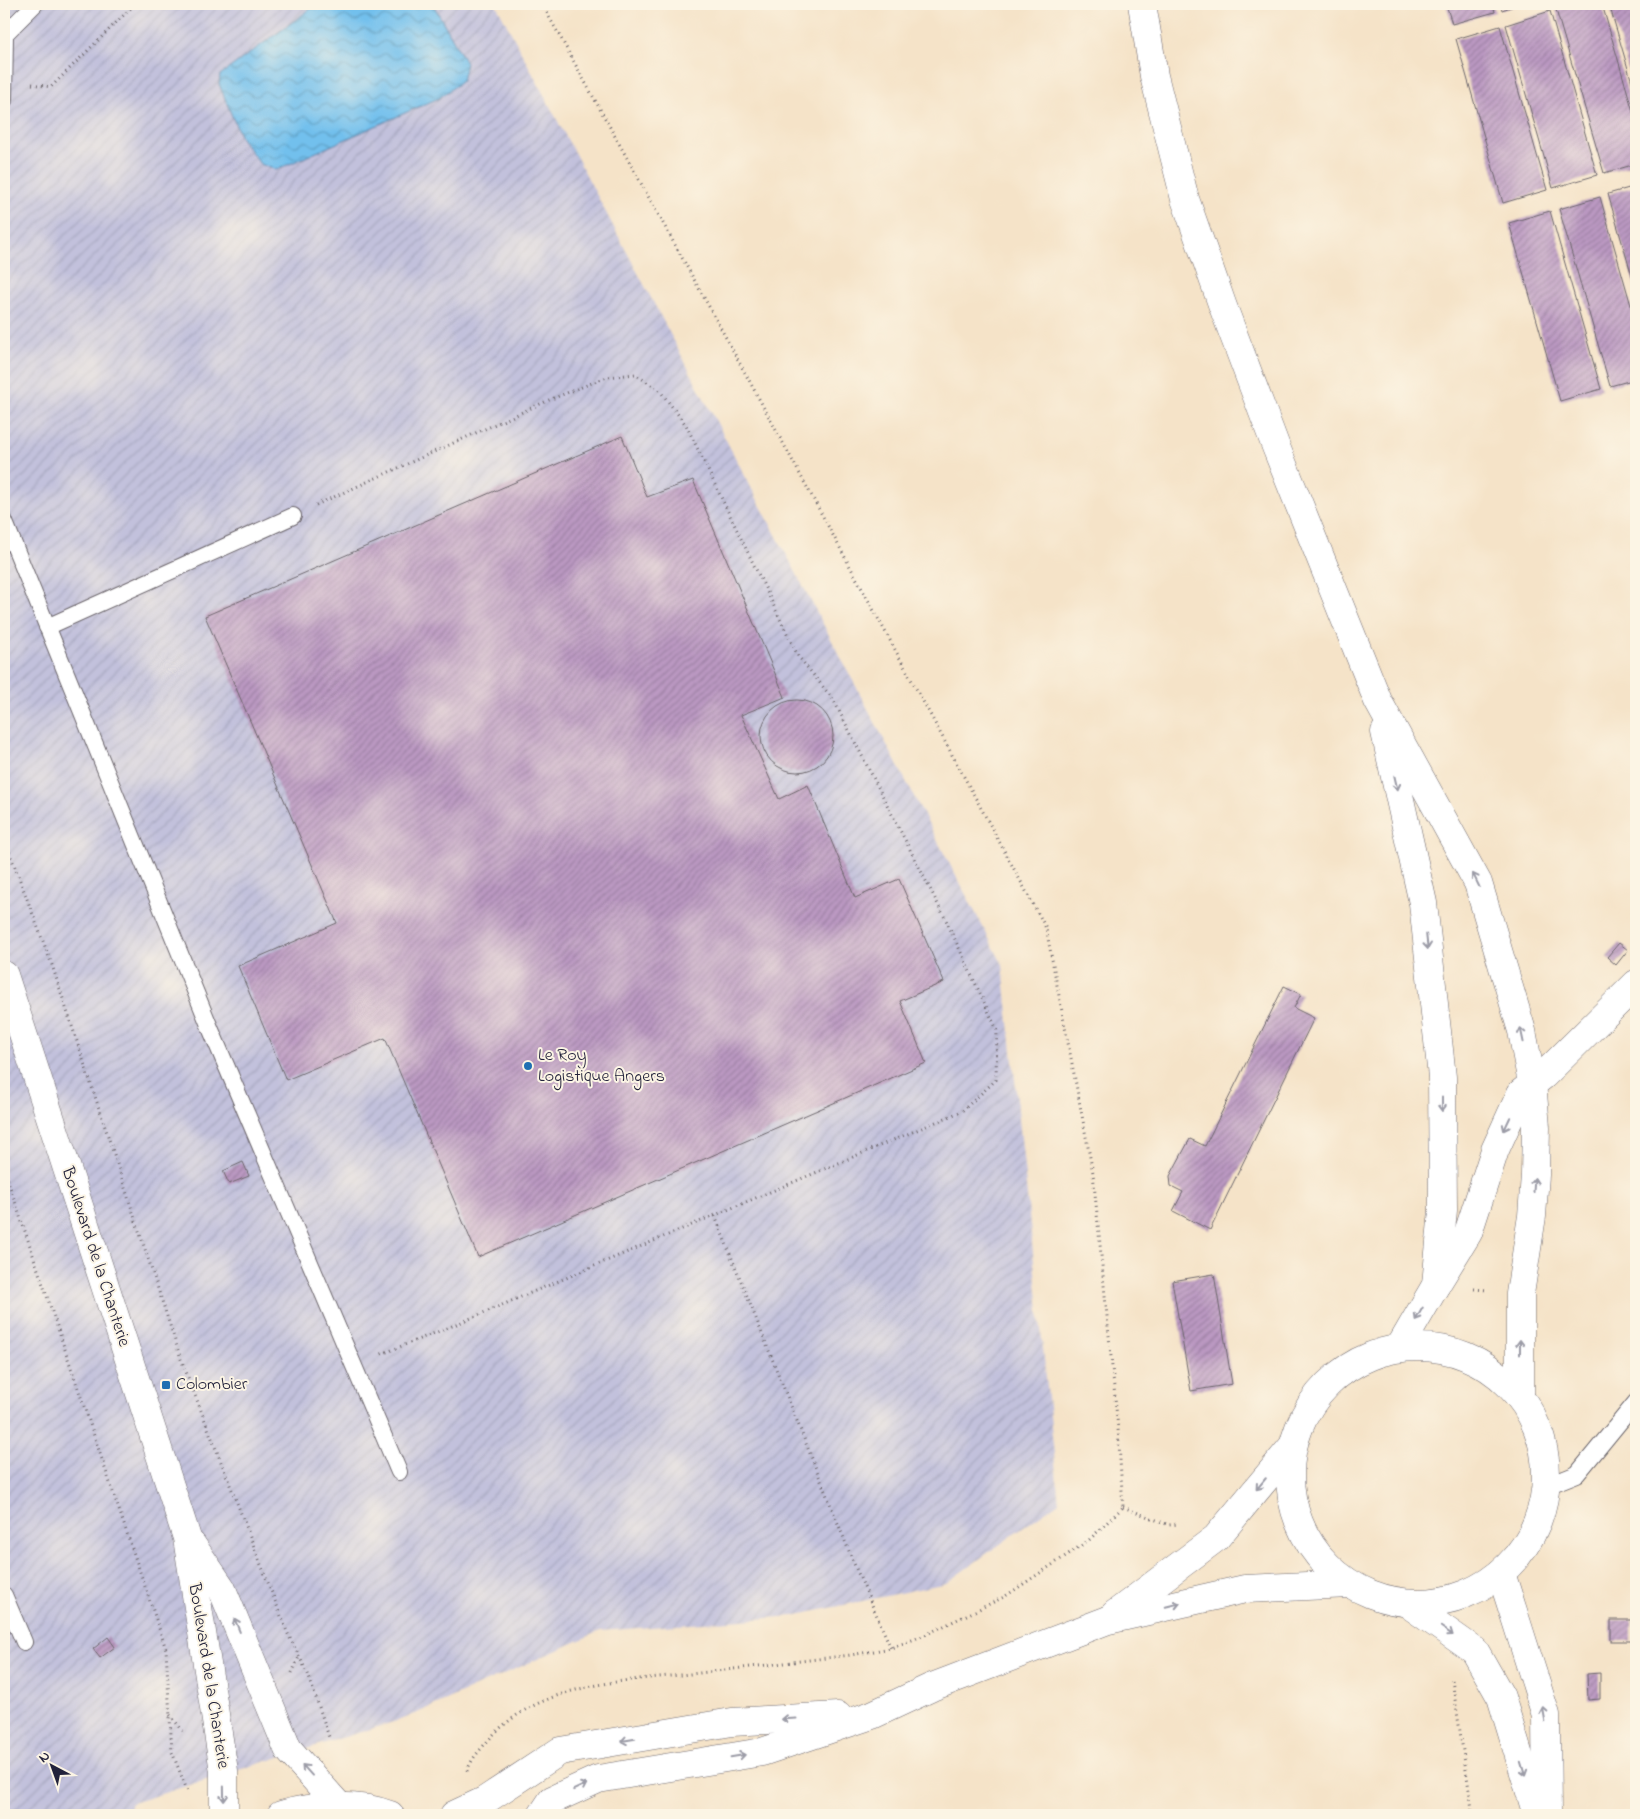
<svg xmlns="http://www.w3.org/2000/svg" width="1640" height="1819" font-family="'Indie Flower',sans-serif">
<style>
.industrial{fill:url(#industrial-furrows)}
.water{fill:url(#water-waves);stroke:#4a7194}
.building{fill:url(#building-hatch)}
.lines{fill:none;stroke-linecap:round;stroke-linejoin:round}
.lane-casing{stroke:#6c666c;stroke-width:18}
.street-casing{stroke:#6c666c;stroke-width:29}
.secondary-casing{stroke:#6c666c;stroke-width:29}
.path{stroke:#6c666c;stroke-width:3;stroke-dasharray:1 4;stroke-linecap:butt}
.lane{stroke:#fff;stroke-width:16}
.street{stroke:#fff;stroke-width:28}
.secondary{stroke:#fff;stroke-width:28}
.oneway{stroke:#9c9ca7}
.poi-dot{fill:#1f6fb2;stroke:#fcf5e5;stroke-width:2}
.labels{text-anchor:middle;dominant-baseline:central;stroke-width:4;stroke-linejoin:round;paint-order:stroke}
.poi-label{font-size:18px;fill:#22223b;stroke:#fcf5e5;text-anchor:start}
.street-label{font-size:18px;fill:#22223b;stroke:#fcf5e5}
</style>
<defs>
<pattern id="industrial-furrows" width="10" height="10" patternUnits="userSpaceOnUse" patternTransform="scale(1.25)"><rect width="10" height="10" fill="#c2c1dc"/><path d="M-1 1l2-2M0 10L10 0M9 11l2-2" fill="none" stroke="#a6a6be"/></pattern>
<pattern id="water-waves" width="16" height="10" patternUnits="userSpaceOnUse" patternTransform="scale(1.25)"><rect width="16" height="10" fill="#72c0ed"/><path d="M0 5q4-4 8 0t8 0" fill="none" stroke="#5d9cc1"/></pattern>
<pattern id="building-hatch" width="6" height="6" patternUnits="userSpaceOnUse" patternTransform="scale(1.25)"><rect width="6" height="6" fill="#bb99c2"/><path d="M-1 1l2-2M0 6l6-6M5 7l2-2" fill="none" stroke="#987c9f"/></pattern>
</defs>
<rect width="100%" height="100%" fill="#fcf5e5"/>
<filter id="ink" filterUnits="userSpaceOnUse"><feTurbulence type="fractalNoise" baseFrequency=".02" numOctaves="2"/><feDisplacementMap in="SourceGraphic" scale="10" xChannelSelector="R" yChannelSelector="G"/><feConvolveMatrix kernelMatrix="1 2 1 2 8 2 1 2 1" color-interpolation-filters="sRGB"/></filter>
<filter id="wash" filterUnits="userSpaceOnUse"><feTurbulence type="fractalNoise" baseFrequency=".0096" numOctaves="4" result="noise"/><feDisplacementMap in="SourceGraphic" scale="20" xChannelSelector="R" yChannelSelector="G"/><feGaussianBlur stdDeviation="1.12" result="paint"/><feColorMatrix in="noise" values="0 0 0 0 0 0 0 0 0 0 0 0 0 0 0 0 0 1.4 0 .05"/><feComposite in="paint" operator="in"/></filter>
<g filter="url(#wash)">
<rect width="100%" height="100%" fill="#f5e3c8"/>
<!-- industrial -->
<polygon class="industrial" points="4,4 496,4 1003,965 1059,1502 946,1583 793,1616 600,1631 406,1718 132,1803 127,1815 4,1815"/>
<!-- water -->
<polygon class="water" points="317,4 433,4 466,63 462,81 439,98 276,170 260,164 241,138 219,84 220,75"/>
<g id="blocks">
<!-- building -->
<g class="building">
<polygon points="1446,4 1493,4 1495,12 1452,24"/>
<polygon points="1500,4 1520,4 1502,10"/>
<polygon points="1577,4 1602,4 1636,122 1636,164 1604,173 1556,10"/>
<polygon points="1609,4 1636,4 1636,96"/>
<polygon points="1550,11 1597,175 1553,188 1506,25"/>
<polygon points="1500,26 1547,190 1503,203 1456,39"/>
<polygon points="1636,186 1636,290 1608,194"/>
<polygon points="1600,197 1636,323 1636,379 1610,386 1559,209"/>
<polygon points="1550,211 1601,389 1560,401 1509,223"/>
<polygon points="622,436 647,497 693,480 785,697 741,715 779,799 808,785 855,898 899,879 944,982 900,1001 926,1063 478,1257 385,1038 286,1080 238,966 337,923 205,616"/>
<circle cx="797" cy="736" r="36"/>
<polygon points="1619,943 1628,950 1616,965 1607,957"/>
<polygon points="1284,986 1301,994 1294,1008 1314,1018 1210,1230 1173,1211 1183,1192 1171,1186 1170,1176 1190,1139 1205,1146"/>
<polygon points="243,1162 249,1176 229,1184 223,1171"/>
<polygon points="1214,1274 1232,1384 1191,1391 1172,1281"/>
<rect x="1611" y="1620" width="21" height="21"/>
<polygon points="108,1637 115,1647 100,1658 93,1649"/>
<polygon points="1600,1673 1600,1699 1588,1700 1587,1674"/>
</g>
</g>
</g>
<g filter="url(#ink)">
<use href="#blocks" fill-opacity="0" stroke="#6c666c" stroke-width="1"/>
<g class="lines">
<!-- lane casing -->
<g class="lane-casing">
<g id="lane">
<polyline points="4,100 5,34 35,4"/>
<polyline points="4,520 211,1030 399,1472"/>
<polyline points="47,627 293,516"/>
<polyline points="1547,1486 1577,1474 1636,1402"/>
<polyline points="4,1595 24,1642"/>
</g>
</g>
<!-- street casing -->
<g class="street-casing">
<polyline id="street" points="1436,1285 1468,1233 1495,1150 1521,1093 1544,1075 1636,984"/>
</g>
<!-- secondary casing -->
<g class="secondary-casing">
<g id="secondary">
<polyline points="1142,4 1154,76 1185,199 1222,304 1276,447 1378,701 1478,883 1522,1031 1532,1083 1536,1127 1535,1175 1532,1216 1520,1294 1520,1396"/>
<polyline points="1385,732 1423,903 1442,1077 1443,1210 1436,1285 1400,1347"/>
<polyline points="4,975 187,1538 224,1771 224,1815"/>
<circle cx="1418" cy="1475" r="128"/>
<polyline points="192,1545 222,1589 288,1749 339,1806"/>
<polyline points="1501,1573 1546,1715 1547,1815"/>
<polyline points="1407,1603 1475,1651 1501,1697 1537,1815"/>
<polyline points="1115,1614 1216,1538 1292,1447"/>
<path d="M281,1815C312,1805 360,1803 390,1815"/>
<polyline points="454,1815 484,1801 560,1751 732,1722 838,1716"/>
<polyline points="542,1815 552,1800 598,1779 762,1752 872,1715 932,1687 1108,1620 1245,1589 1349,1584"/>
</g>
</g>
<!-- path -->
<g class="path">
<polyline points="542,4 712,312 1046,928 1093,1173 1118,1428 1123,1507"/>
<polyline points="32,84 51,87 135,4"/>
<polyline points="316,505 549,400 607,377 635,374 660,391 686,425 798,656 833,699 946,920 997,1030 996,1080 962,1111 445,1329 379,1355"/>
<polyline points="4,838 52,965 181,1359 288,1634 308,1674 329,1737"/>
<polyline points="4,1169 166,1649 172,1752 187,1790"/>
<polyline points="715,1216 857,1571 891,1648"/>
<polyline points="1474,1289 1487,1290"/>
<polyline points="1123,1507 1169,1525 1179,1524"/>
<polyline points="292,1673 299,1657"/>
<polyline points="1452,1680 1473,1815"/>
<polyline points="170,1715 183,1731"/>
<path d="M467,1771C471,1760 478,1752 486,1743C537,1681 627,1681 700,1673C750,1667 801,1661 851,1655L891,1648L925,1635L1004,1597L1088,1541L1123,1507"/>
</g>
<!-- lane -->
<use href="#lane" class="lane"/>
<!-- street -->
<use href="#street" class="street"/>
<!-- secondary -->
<use href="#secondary" class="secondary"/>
</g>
<!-- one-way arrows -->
<defs><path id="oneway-shaft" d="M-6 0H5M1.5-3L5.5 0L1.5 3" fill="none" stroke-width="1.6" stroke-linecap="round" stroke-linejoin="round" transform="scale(1.25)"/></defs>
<g class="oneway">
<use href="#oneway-shaft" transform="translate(1396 783) rotate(77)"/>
<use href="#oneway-shaft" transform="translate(1476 880) rotate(-116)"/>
<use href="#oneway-shaft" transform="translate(1427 942) rotate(84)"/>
<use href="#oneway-shaft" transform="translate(1522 1035) rotate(-102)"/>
<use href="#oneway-shaft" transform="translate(1442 1104) rotate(90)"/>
<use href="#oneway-shaft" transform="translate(1507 1124) rotate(115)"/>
<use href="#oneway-shaft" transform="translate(1534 1185) rotate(-86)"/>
<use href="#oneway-shaft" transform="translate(1419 1314) rotate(120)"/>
<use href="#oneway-shaft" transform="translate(1520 1347) rotate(-90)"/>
<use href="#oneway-shaft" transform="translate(1261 1484) rotate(130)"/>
<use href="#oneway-shaft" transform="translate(1173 1605) rotate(-13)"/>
<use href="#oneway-shaft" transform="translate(237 1625) rotate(-112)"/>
<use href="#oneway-shaft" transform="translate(1447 1631) rotate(35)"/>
<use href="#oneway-shaft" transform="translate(1544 1714) rotate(-100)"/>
<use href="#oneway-shaft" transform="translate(789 1719) rotate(177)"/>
<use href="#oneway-shaft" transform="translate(628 1740) rotate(170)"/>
<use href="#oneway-shaft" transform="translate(738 1756) rotate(-9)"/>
<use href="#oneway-shaft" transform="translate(1523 1769) rotate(73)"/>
<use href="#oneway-shaft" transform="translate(307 1770) rotate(-132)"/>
<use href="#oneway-shaft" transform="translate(580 1787) rotate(-25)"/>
<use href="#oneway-shaft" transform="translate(224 1794) rotate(89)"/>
</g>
</g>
<!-- markers -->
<g class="poi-dot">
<circle cx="528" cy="1066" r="5"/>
<rect x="161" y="1380" width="10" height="10" rx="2.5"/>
</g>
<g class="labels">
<!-- poi labels -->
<g class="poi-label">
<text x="538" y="1056">Le Roy<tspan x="538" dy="21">Logistique Angers</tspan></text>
<text x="176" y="1385">Colombier</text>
</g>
<!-- street labels -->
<g class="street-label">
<text transform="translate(95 1257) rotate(72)">Boulevard de la Chanterie</text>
<text transform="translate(208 1676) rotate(81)">Boulevard de la Chanterie</text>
</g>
</g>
<!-- margin -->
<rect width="1640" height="1819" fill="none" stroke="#fcf5e5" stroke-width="20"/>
<!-- north arrow -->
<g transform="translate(52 1766) rotate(319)" stroke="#fcf5e5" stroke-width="4" paint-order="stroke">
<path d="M0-4L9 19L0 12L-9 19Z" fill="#22223b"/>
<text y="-8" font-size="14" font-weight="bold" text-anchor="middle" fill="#22223b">N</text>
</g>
</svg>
